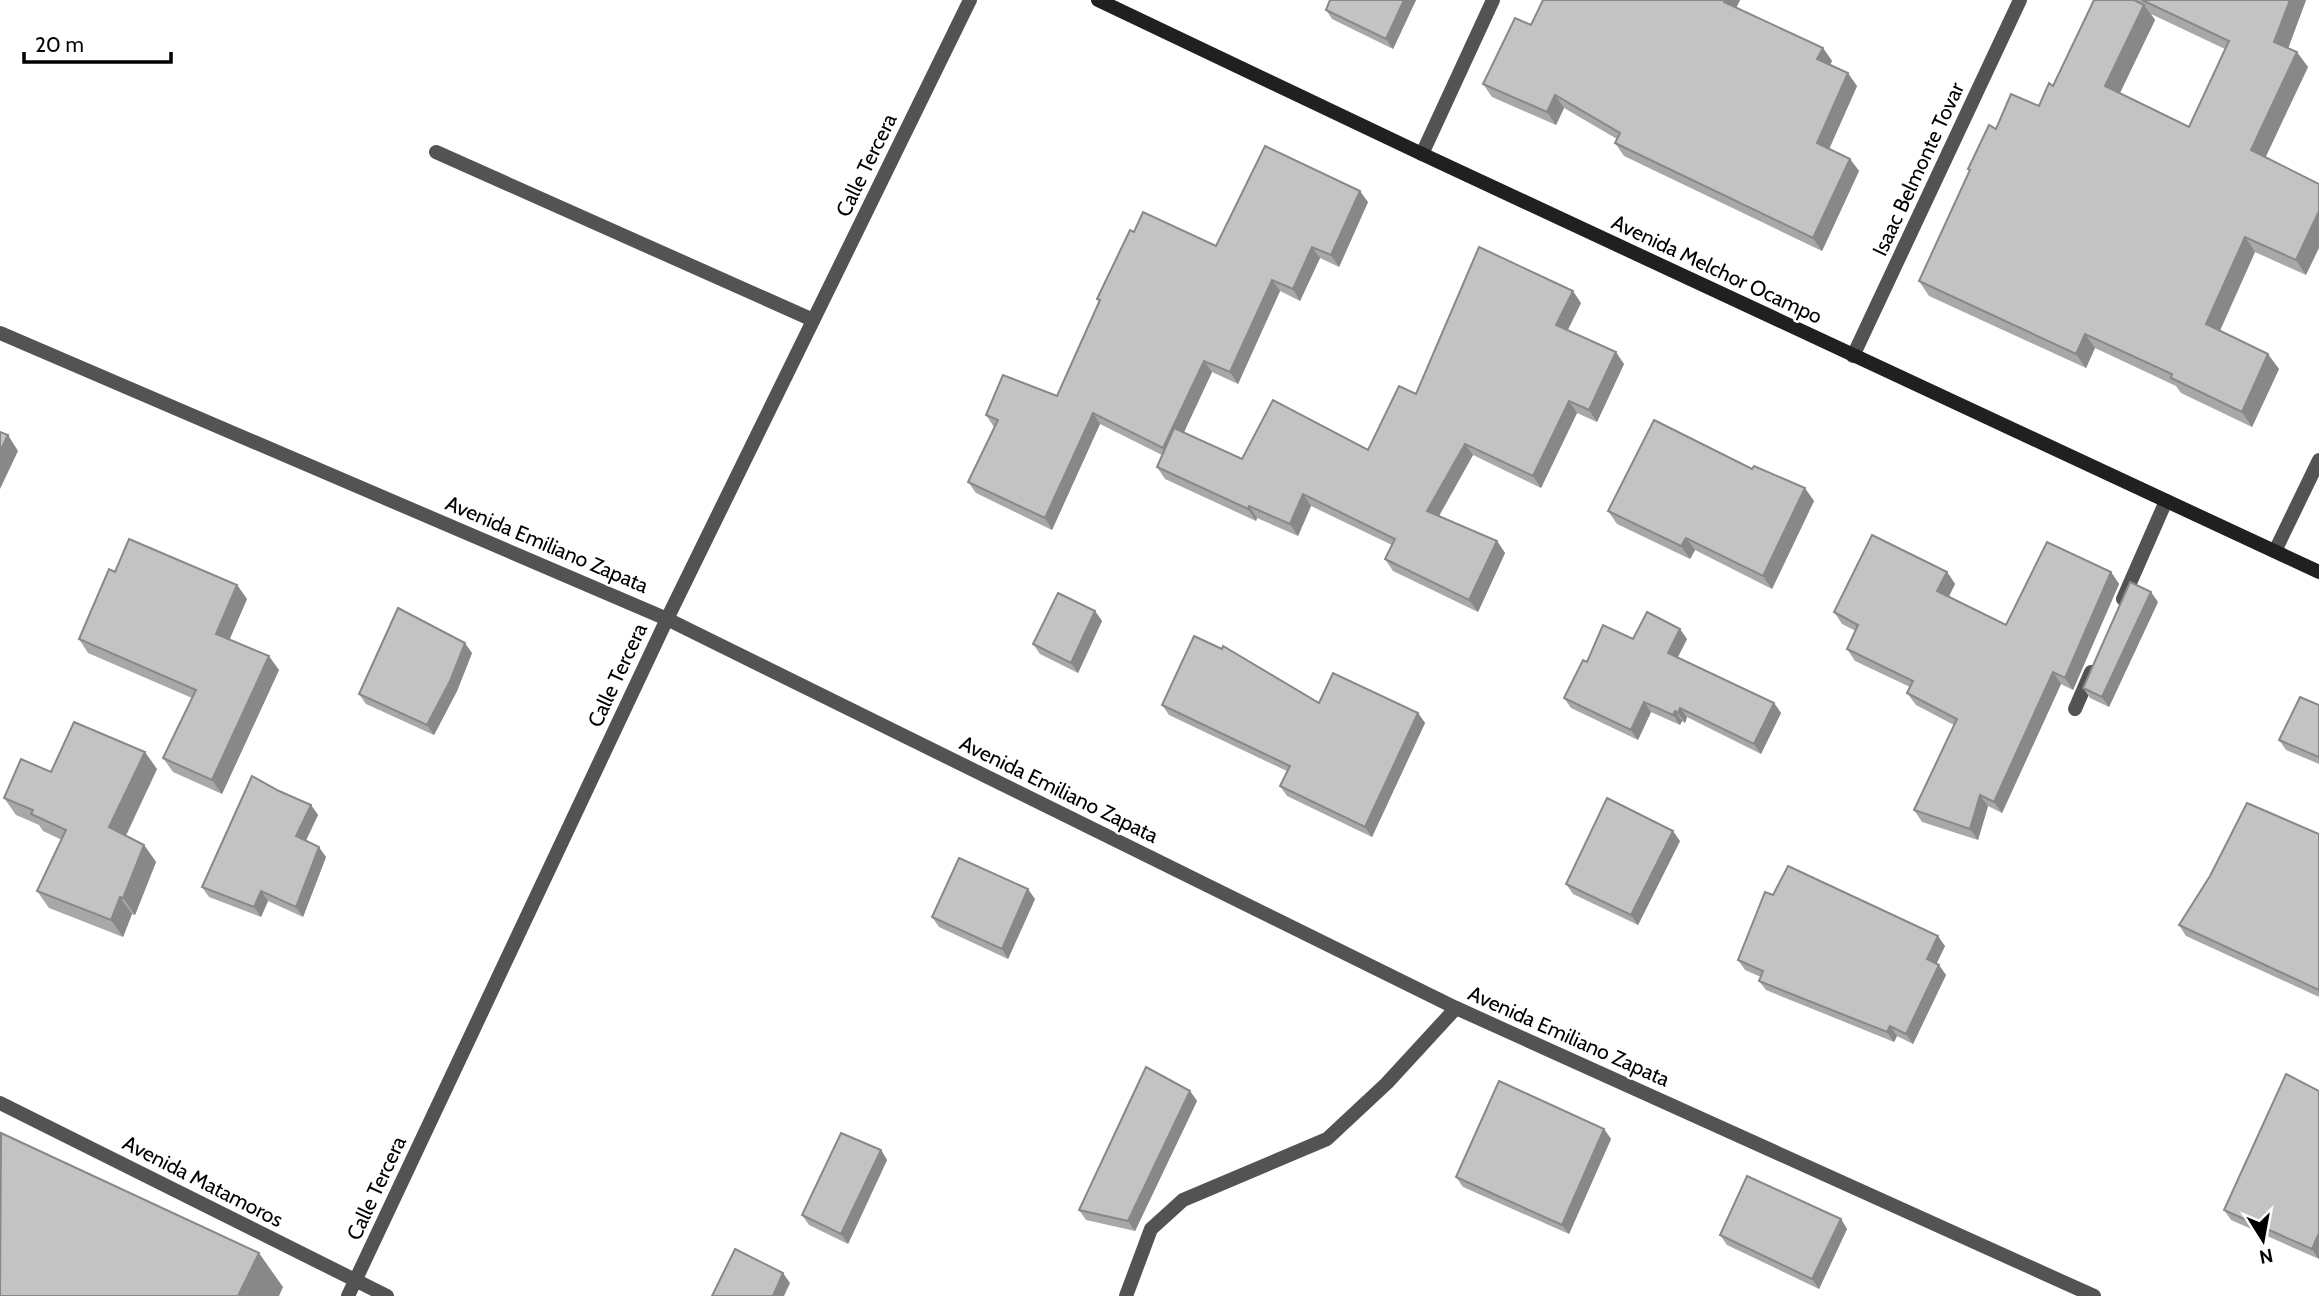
<svg xmlns="http://www.w3.org/2000/svg" width="2319" height="1296" font-family="Cabin,sans-serif">
<style>
.lines{fill:none;stroke-linecap:round;stroke-linejoin:round}
.service{stroke:#535353;stroke-width:14}
.minor{stroke:#535353;stroke-width:14}
.secondary{stroke:#202020;stroke-width:14}
.wall{fill:#a8a8a8;fill-rule:evenodd}
.shaded-wall{fill:#888}
.building{fill:#c3c3c3;stroke:#888;stroke-width:2}
.labels{text-anchor:middle;dominant-baseline:central;stroke-width:5;stroke-linejoin:round;paint-order:stroke}
.street-label{font-size:21px;fill:#000;stroke:#fff}
</style>
<rect width="100%" height="100%" fill="#fff"/>
<g class="lines">
<!-- service -->
<g class="service">
<polyline points="436,152 813,320"/>
<polyline points="2123,599 2166,501"/>
<polyline points="2075,709 2091,672"/>
<polyline points="1126,1296 1151,1229 1183,1200 1327,1139 1387,1083 1456,1008"/>
</g>
<!-- minor -->
<g class="minor">
<polyline points="1422,154 1493,0"/>
<polyline points="0,333 667,619 1456,1008 2094,1296"/>
<polyline points="1853,356 2020,0"/>
<polyline points="2275,551 2319,460"/>
<polyline points="0,1103 387,1296"/>
<polyline points="348,1296 667,619 970,0"/>
</g>
<!-- secondary -->
<polyline class="secondary" points="1098,0 1422,154 2319,572"/>
</g>
<!-- wall -->
<g class="wall">
<polygon points="1330,0 1416,0 1393,49 1332,19 1326,10"/>
<polygon points="1543,0 1740,0 1736,8 1823,48 1832,61 1830,65 1857,86 1829,149 1850,159 1859,171 1822,251 1624,156 1615,143 1617,139 1564,108 1556,125 1492,97 1483,84 1531,25"/>
<path d="M2094,0H2306L2288,48L2308,67L2265,157L2306,275L2255,252L2220,331L2279,369L2252,427L2181,393L2176,386L2095,348L2086,368L1929,296L1919,281L1970,171L1968,169L1996,129L2039,106L2053,86ZM2151,14L2225,49L2189,127L2120,93L2155,20Z"/>
<polygon points="1368,202 1339,267 1320,258 1300,301 1280,291 1238,384 1212,372 1184,432 1242,459 1368,450 1416,394 1581,303 1568,330 1624,364 1597,422 1577,413 1541,488 1473,455 1439,516 1497,541 1505,553 1478,612 1393,571 1385,559 1392,545 1311,506 1298,536 1257,518 1256,521 1165,479 1157,467 1162,455 1100,424 1052,530 976,493 968,482 994,427 986,415 1057,396 1099,302 1097,299 1134,232 1216,246"/>
<polygon points="1814,501 1772,589 1695,550 1690,559 1617,524 1608,511"/>
<polygon points="115,572 237,585 247,599 229,639 279,670 222,794 173,772 163,758 192,698 88,653 79,639"/>
<polygon points="1947,572 1955,584 1949,597 2006,625 2111,572 2119,584 2073,690 2061,684 2002,813 1988,806 1978,840 1922,822 1914,810 1954,725 1916,705 1907,693 1910,687 1855,661 1847,649 1856,631 1842,624 1834,612"/>
<polygon points="2158,602 2109,707 2090,698 2083,688"/>
<polygon points="1095,611 1102,621 1078,673 1040,654 1033,644"/>
<polygon points="1633,639 1687,639 1677,658 1774,703 1781,713 1761,754 1687,717 1685,723 1682,721 1680,725 1651,712 1638,740 1571,708 1564,698 1587,662"/>
<polygon points="472,653 457,691 434,735 366,704 359,694"/>
<polygon points="1319,703 1418,713 1425,723 1372,837 1287,796 1280,786 1287,771 1169,715 1162,705"/>
<polygon points="2319,705 2319,764 2286,750 2279,740"/>
<polygon points="157,769 126,836 144,845 156,862 135,915 132,914 123,937 49,908 37,891 62,840 43,831 39,825 16,815 4,798 51,772"/>
<polygon points="311,805 318,815 306,841 326,857 303,917 268,901 261,917 209,897 202,887"/>
<polygon points="2319,834 2319,997 2186,936 2179,925"/>
<polygon points="1680,841 1638,925 1573,894 1566,884"/>
<polygon points="1773,895 1945,946 1936,964 1946,975 1913,1044 1897,1036 1894,1042 1766,990 1759,981 1761,977 1745,970 1738,960"/>
<polygon points="1035,899 1008,959 939,927 932,917"/>
<polygon points="2286,1074 2319,1259 2231,1220 2224,1210"/>
<polygon points="1190,1091 1197,1101 1135,1231 1086,1220 1079,1210"/>
<polygon points="1604,1129 1611,1139 1569,1234 1463,1187 1456,1177"/>
<polygon points="881,1150 887,1160 848,1244 809,1225 802,1215"/>
<polygon points="1841,1219 1847,1229 1819,1289 1727,1245 1720,1235"/>
</g>
<!-- shaded-wall -->
<g class="shaded-wall">
<polygon points="1404,0 1416,0 1393,49 1386,39"/>
<polygon points="1725,0 1740,0 1733,14 1724,2"/>
<polygon points="2290,0 2306,0 2285,57 2274,42"/>
<polygon points="2144,5 2155,20 2116,101 2105,86"/>
<polygon points="1823,48 1832,61 1826,72 1817,59"/>
<polygon points="2297,52 2308,67 2262,165 2251,150"/>
<polygon points="1848,73 1857,86 1826,156 1817,143"/>
<polygon points="1555,95 1564,108 1556,125 1547,112"/>
<polygon points="1850,159 1859,171 1822,251 1813,238"/>
<polygon points="1360,191 1368,202 1339,267 1331,255"/>
<polygon points="2319,211 2319,248 2306,275 2296,260"/>
<polygon points="2245,237 2255,252 2216,339 2206,324"/>
<polygon points="1312,247 1320,258 1300,301 1293,289"/>
<polygon points="1272,280 1280,291 1238,384 1230,372"/>
<polygon points="1573,291 1581,303 1564,337 1556,325"/>
<polygon points="2085,334 2095,348 2086,368 2076,354"/>
<polygon points="1616,352 1624,364 1597,422 1589,410"/>
<polygon points="2268,354 2279,369 2252,427 2242,412"/>
<polygon points="1204,361 1212,372 1171,460 1163,448"/>
<polygon points="1569,401 1577,413 1541,488 1533,476"/>
<polygon points="1093,413 1100,424 1052,530 1045,518"/>
<polygon points="8,435 18,451 0,489 0,451"/>
<polygon points="1465,444 1473,455 1435,523 1427,511"/>
<polygon points="1805,488 1814,501 1772,589 1763,576"/>
<polygon points="1303,494 1311,506 1298,536 1290,524"/>
<polygon points="1249,506 1257,518 1256,521 1248,509"/>
<polygon points="1686,538 1695,550 1690,559 1681,546"/>
<polygon points="1497,541 1505,553 1478,612 1469,600"/>
<polygon points="1947,572 1955,584 1945,603 1937,591"/>
<polygon points="2111,572 2119,584 2073,690 2065,678"/>
<polygon points="237,585 247,599 226,648 216,634"/>
<polygon points="2151,592 2158,602 2109,707 2102,697"/>
<polygon points="1095,611 1102,621 1078,673 1071,663"/>
<polygon points="1680,629 1687,639 1675,663 1668,653"/>
<polygon points="465,643 472,653 457,691 434,735 427,725"/>
<polygon points="269,656 279,670 222,794 212,780"/>
<polygon points="2053,672 2061,684 2002,813 1994,802"/>
<polygon points="1644,702 1651,712 1638,740 1631,730"/>
<polygon points="1774,703 1781,713 1761,754 1754,744"/>
<polygon points="1680,708 1687,717 1685,723 1678,713"/>
<polygon points="1675,711 1682,721 1680,725 1673,715"/>
<polygon points="1418,713 1425,723 1372,837 1365,827"/>
<polygon points="145,752 157,769 121,845 109,827"/>
<polygon points="1980,795 1988,806 1978,840 1970,829"/>
<polygon points="311,805 318,815 303,846 296,836"/>
<polygon points="1673,831 1680,841 1638,925 1631,915"/>
<polygon points="144,845 156,862 135,915 123,898"/>
<polygon points="319,847 326,857 303,917 296,907"/>
<polygon points="1028,889 1035,899 1008,959 1002,949"/>
<polygon points="261,891 268,901 261,917 254,907"/>
<polygon points="120,897 132,914 123,937 111,920"/>
<polygon points="1938,936 1945,946 1934,969 1927,959"/>
<polygon points="1939,965 1946,975 1913,1044 1906,1034"/>
<polygon points="1890,1026 1897,1036 1894,1042 1887,1032"/>
<polygon points="1190,1091 1197,1101 1135,1231 1128,1221"/>
<polygon points="1604,1129 1611,1139 1569,1234 1562,1225"/>
<polygon points="881,1150 887,1160 848,1244 841,1234"/>
<polygon points="1841,1219 1847,1229 1819,1289 1812,1279"/>
<polygon points="2319,1233 2319,1259 2312,1249"/>
<polygon points="259,1253 283,1287 279,1296 238,1296"/>
<polygon points="783,1273 790,1283 784,1296 773,1296"/>
</g>
<!-- building -->
<g class="building">
<polygon points="1330,0 1404,0 1386,39 1326,10"/>
<polygon points="1543,0 1725,0 1724,2 1823,48 1817,59 1848,73 1817,143 1850,159 1813,238 1615,143 1620,133 1555,95 1547,112 1483,84 1515,18 1531,25"/>
<polygon points="2094,0 2134,0 2144,5 2105,86 2189,127 2229,41 2142,0 2290,0 2274,42 2297,52 2251,150 2319,184 2319,211 2296,260 2245,237 2206,324 2268,354 2242,412 2171,378 2172,374 2085,334 2076,354 1919,281 1970,170 1968,169 1989,125 1996,129 2011,94 2039,106 2049,83 2053,86"/>
<polygon points="1265,146 1360,191 1331,255 1312,247 1293,289 1272,280 1230,372 1204,361 1163,448 1093,413 1045,518 968,482 998,420 986,415 1003,375 1057,396 1100,300 1097,299 1130,230 1134,232 1143,212 1216,246"/>
<polygon points="1479,247 1573,291 1556,325 1616,352 1589,410 1569,401 1533,476 1465,444 1427,511 1497,541 1469,600 1385,559 1395,539 1303,494 1290,524 1249,506 1248,509 1157,467 1174,428 1242,459 1273,400 1368,450 1399,386 1416,394"/>
<polygon points="1654,420 1752,469 1754,466 1805,488 1763,576 1686,538 1681,546 1608,511"/>
<polygon points="0,432 8,435 0,451"/>
<polygon points="1872,535 1947,572 1937,591 2006,625 2047,542 2111,572 2065,678 2053,672 1994,802 1980,795 1970,829 1914,810 1957,719 1907,693 1913,681 1847,649 1858,625 1834,612"/>
<polygon points="129,539 237,585 216,634 269,656 212,780 163,758 196,690 79,639 109,569 115,572"/>
<polygon points="2130,582 2151,592 2102,697 2083,688"/>
<polygon points="1058,593 1095,611 1071,663 1033,644"/>
<polygon points="398,608 465,643 450,681 427,725 359,694"/>
<polygon points="1647,612 1680,629 1668,653 1774,703 1754,744 1680,708 1678,713 1675,711 1673,715 1644,702 1631,730 1564,698 1583,660 1587,662 1603,625 1633,639"/>
<polygon points="1194,636 1222,649 1223,646 1319,703 1333,673 1418,713 1365,827 1280,786 1290,766 1162,705"/>
<polygon points="2300,697 2319,705 2319,757 2279,740"/>
<polygon points="74,722 145,752 109,827 144,845 123,898 120,897 111,920 37,891 66,830 31,814 33,810 4,798 21,759 51,772"/>
<polygon points="252,776 279,791 311,805 296,836 319,847 296,907 261,891 254,907 202,887"/>
<polygon points="1607,798 1673,831 1631,915 1566,884"/>
<polygon points="2247,803 2319,834 2319,990 2179,925 2210,876"/>
<polygon points="959,858 1028,889 1002,949 932,917"/>
<polygon points="1788,866 1938,936 1927,959 1939,965 1906,1034 1890,1026 1887,1032 1759,981 1763,971 1738,960 1765,892 1773,895"/>
<polygon points="1146,1067 1190,1091 1128,1221 1079,1210"/>
<polygon points="2286,1074 2319,1091 2319,1233 2312,1249 2224,1210"/>
<polygon points="1499,1081 1604,1129 1562,1225 1456,1177"/>
<polygon points="1,1133 259,1253 238,1296 0,1296"/>
<polygon points="841,1133 881,1150 841,1234 802,1215"/>
<polygon points="1747,1176 1841,1219 1812,1279 1720,1235"/>
<polygon points="735,1249 783,1273 773,1296 712,1296"/>
</g>
<g class="labels">
<!-- street labels -->
<g class="street-label">
<text transform="translate(866 165) rotate(-64)">Calle Tercera</text>
<text transform="translate(1918 169) rotate(-65)">Isaac Belmonte Tovar</text>
<text transform="translate(1717 269) rotate(25)">Avenida Melchor Ocampo</text>
<text transform="translate(547 544) rotate(23)">Avenida Emiliano Zapata</text>
<text transform="translate(617 675) rotate(-65)">Calle Tercera</text>
<text transform="translate(1059 789) rotate(26)">Avenida Emiliano Zapata</text>
<text transform="translate(1569 1036) rotate(24)">Avenida Emiliano Zapata</text>
<text transform="translate(203 1181) rotate(27)">Avenida Matamoros</text>
<text transform="translate(376 1188) rotate(-65)">Calle Tercera</text>
</g>
</g>
<!-- north arrow -->
<g transform="translate(2263 1240) rotate(169)" stroke="#ffffff" stroke-width="5" paint-order="stroke">
<path d="M0-5L12 26L0 18L-12 26Z" fill="#000000"/>
<text y="-10" font-size="19" font-weight="bold" text-anchor="middle" fill="#000000">N</text>
</g>
<!-- scale -->
<path d="M24 52v10h147v-10" fill="none" stroke="#000000" stroke-width="3.5"/>
<text x="35" y="52" font-size="21" fill="#000000" stroke="#ffffff" stroke-width="5" paint-order="stroke">20 m</text>
</svg>
